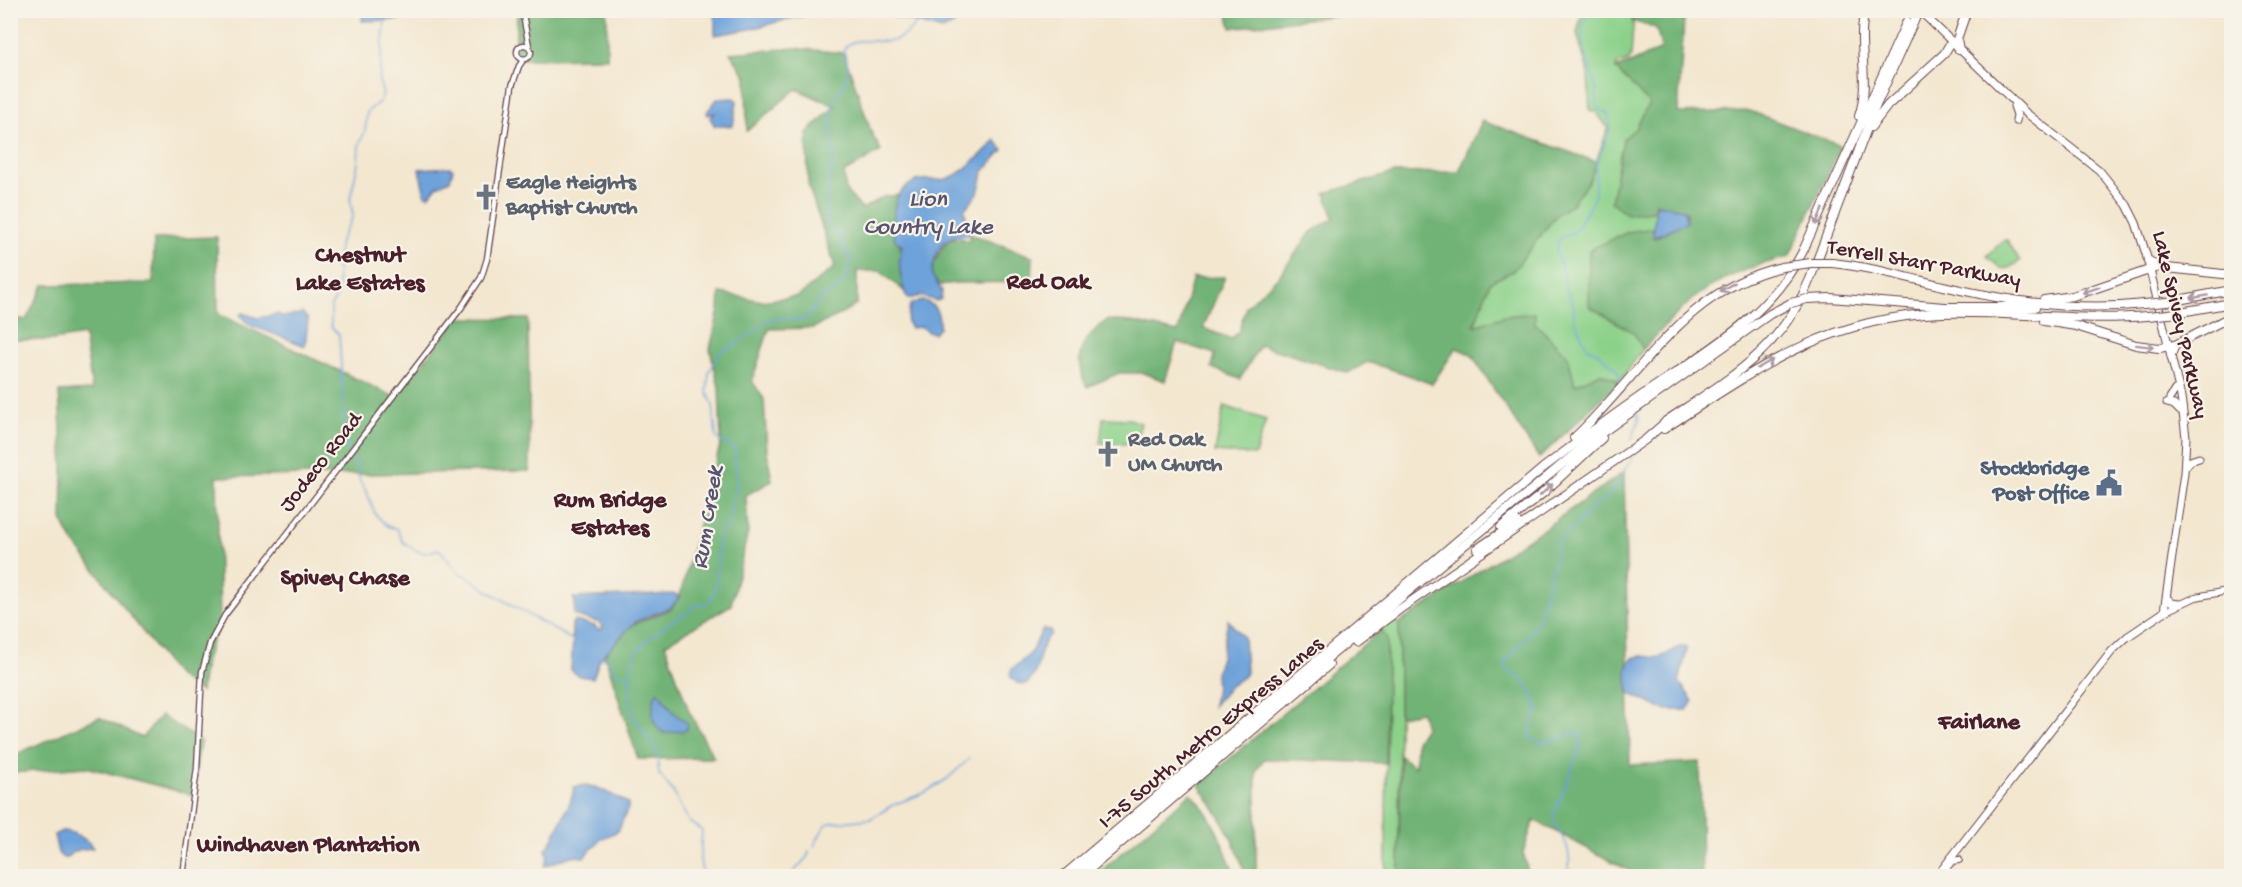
<svg xmlns="http://www.w3.org/2000/svg" width="2242" height="887" font-family="'Gochi Hand',sans-serif">
<style>
.green{fill:#8cd18a;stroke:#6b785a;stroke-width:1.5}
.forest{fill:#71b376;stroke:#5e6950;stroke-width:1.5}
.water{fill:#6da2da;stroke:#5c6082;stroke-width:1.5}
.lines{fill:none;stroke-linecap:round;stroke-linejoin:round}
.stream{stroke:#6da2da;stroke-width:1.5}
.secondary-casing{stroke:#633d44;stroke-width:7}
.primary-casing{stroke:#633d44;stroke-width:8}
.trunk-casing{stroke:#633d44;stroke-width:9}
.motorway-casing{stroke:#633d44;stroke-width:10}
.secondary{stroke:#fff;stroke-width:4.5}
.primary{stroke:#fff;stroke-width:6}
.trunk{stroke:#fff;stroke-width:7}
.motorway{stroke:#fff;stroke-width:8}
.motorway-bridge-casing{stroke:#633d44;stroke-width:10;stroke-linecap:butt}
.motorway-bridge{stroke:#fff;stroke-width:8}
.oneway{stroke:#ae9aa0}
.labels{text-anchor:middle;dominant-baseline:central;stroke-width:4.5;stroke-linejoin:round;paint-order:stroke}
.worship-label{font-size:22px;font-weight:bold;fill:#5b616d;stroke:#f7f3e8;text-anchor:start}
.street-label{font-size:22px;fill:#4a1f2b;stroke:#f7f3e8}
.service-label{font-size:22px;font-weight:bold;fill:#4e5e75;stroke:#f7f3e8;text-anchor:end}
.water-label{font-size:24px;font-style:italic;fill:#585371;stroke:#f7f3e8}
.neighbourhood-label{font-size:24px;font-weight:bold;fill:#4a1f2b;stroke:#f7f3e8}
</style>
<rect width="100%" height="100%" fill="#f7f3e8"/>
<filter id="ink" filterUnits="userSpaceOnUse"><feTurbulence type="fractalNoise" baseFrequency=".0167" numOctaves="2"/><feDisplacementMap in="SourceGraphic" scale="12" xChannelSelector="R" yChannelSelector="G"/><feConvolveMatrix kernelMatrix="1 2 1 2 8 2 1 2 1" color-interpolation-filters="sRGB"/></filter>
<filter id="wash" filterUnits="userSpaceOnUse"><feTurbulence type="fractalNoise" baseFrequency=".008" numOctaves="4" result="noise"/><feDisplacementMap in="SourceGraphic" scale="24" xChannelSelector="R" yChannelSelector="G"/><feGaussianBlur stdDeviation="1.35" result="paint"/><feColorMatrix in="noise" values="0 0 0 0 0 0 0 0 0 0 0 0 0 0 0 0 0 1.4 0 .05"/><feComposite in="paint" operator="in"/></filter>
<g filter="url(#wash)">
<rect width="100%" height="100%" fill="#f3e7d0"/>
<!-- green -->
<g class="green">
<polygon points="1583,11 1634,11 1631,57 1628,61 1616,65 1616,69 1626,80 1649,91 1653,211 1656,203 1687,212 1684,223 1654,239 1634,333 1643,349 1620,381 1600,373 1575,385 1568,357 1535,323 1474,326 1490,282 1513,271 1557,214 1571,205 1590,179 1608,128 1596,112 1590,111 1588,72 1577,33"/>
<polygon points="2004,240 2007,240 2020,261 2009,268 2001,269 1987,256"/>
<polygon points="1224,406 1266,420 1255,455 1215,452"/>
<polygon points="1103,418 1130,419 1141,423 1135,444 1100,443"/>
<polygon points="1396,622 1399,623 1399,876 1386,876 1387,638 1383,633 1376,634 1388,623"/>
</g>
<!-- forest -->
<g class="forest">
<polygon points="1227,10 1373,10 1373,11 1231,28"/>
<polygon points="517,11 607,11 607,58 515,59"/>
<path d="M1634,11H1691L1684,20L1678,113L1750,111L1841,146L1789,257C1759,264 1729,274 1704,291C1681,307 1663,329 1643,349L1634,333L1589,306V250L1628,232L1652,228L1655,238L1684,223L1687,212L1656,203L1653,211L1627,214L1611,202L1623,139L1636,128L1649,103L1616,69L1662,49L1656,28L1632,21Z"/>
<polygon points="795,48 844,53 872,134 881,151 844,173 846,191 862,209 883,197 904,194 899,242 905,266 905,292 880,271 857,271 857,304 843,313 813,328 769,329 752,381 764,399 767,451 772,481 746,495 748,532 731,605 665,644 689,711 714,758 638,759 604,653 632,625 671,609 680,596 721,442 719,387 710,349 719,310 720,293 762,301 798,296 835,267 808,184 807,133 835,106 796,89 747,131 746,76 730,53"/>
<path d="M1482,121L1597,162L1590,179L1571,205L1557,214L1513,271L1490,282L1474,326L1505,316L1535,313V323L1568,357L1575,385L1600,373L1620,381L1539,458L1471,354L1456,348L1432,384L1400,372L1367,362L1348,373L1260,345L1240,379L1212,368L1215,354L1177,342L1165,381L1143,373H1119L1087,387C1071,357 1082,338 1107,320L1132,322L1178,332L1193,278L1225,277L1203,328L1231,339L1239,331L1246,307L1279,276L1311,232L1334,218L1325,193L1394,173L1459,172Z"/>
<polygon points="971,234 1033,257 1032,282 955,283 934,286 929,272 943,247 952,238 969,240"/>
<path d="M217,237L218,314L395,397L459,318L528,319L530,471L217,477L220,624C208,647 203,667 201,692L180,678L170,667L78,548L67,532L62,519L63,468L59,392L92,390L84,335L53,340H11L10,317L26,320L44,285L153,283L154,239Z"/>
<polygon points="1624,472 1630,765 1700,762 1702,876 1639,876 1534,820 1523,852 1529,876 1399,876 1400,756 1415,767 1416,741 1425,727 1421,712 1399,716 1399,623 1542,530"/>
<path d="M1383,633L1387,637L1386,763L1264,759L1256,771V876H1246C1237,843 1219,813 1199,785L1376,634Z"/>
<polygon points="161,715 200,741 193,795 86,767 11,773 10,757 99,717 142,738"/>
<path d="M1191,793C1213,815 1224,847 1235,876H1095Z"/>
</g>
<!-- water -->
<g class="water">
<polygon points="363,11 403,11 404,17 399,20 362,21"/>
<polygon points="715,11 715,10 821,11 750,29 715,35"/>
<polygon points="876,11 955,11 958,21 953,25 942,30"/>
<polygon points="734,98 737,101 733,126 715,126 710,118 715,113 707,115 707,112 717,99"/>
<path d="M995,140L1003,150L984,171L978,193L964,210L970,228V234C964,237 962,235 956,236C939,240 933,260 932,275L942,291L941,299L937,301L920,296L908,299C900,286 897,259 902,245L896,241L894,236C894,218 890,196 909,185C913,183 916,180 921,180C931,179 940,182 949,178C960,175 988,150 995,140Z"/>
<polygon points="449,167 453,169 450,180 437,186 429,196 425,195 419,169"/>
<polygon points="1656,204 1683,209 1687,222 1653,237"/>
<path d="M923,301C937,304 940,315 939,328L934,333L928,332L921,327L911,328L907,322L910,305L916,302Z"/>
<polygon points="242,313 258,318 278,314 283,317 303,313 308,320 305,346 248,324 240,315"/>
<polygon points="676,594 679,598 671,607 637,621 630,627 600,659 593,678 579,676 571,670 573,640 572,638 572,623 575,621 595,626 599,631 603,628 600,623 574,615 575,602 573,598"/>
<polygon points="1228,620 1244,638 1246,673 1243,677 1230,686 1213,706 1216,686 1215,676 1221,657"/>
<path d="M1043,629L1050,630L1051,634C1036,645 1043,673 1026,684L1017,683L1010,676L1011,670L1030,654Z"/>
<path d="M1680,647L1685,646L1687,649L1679,682L1693,701L1687,710H1665L1630,694C1627,683 1622,659 1639,656C1647,655 1655,660 1663,656C1669,654 1674,649 1680,647Z"/>
<path d="M658,691L675,714L687,723V730L664,733C649,725 652,707 656,693Z"/>
<path d="M586,785L598,788L628,803V808L618,831L601,839L584,857L571,856L545,866L548,856L546,849C554,841 554,835 560,824C566,810 572,803 574,787Z"/>
<path d="M62,831C72,831 88,839 93,848C84,849 73,849 67,858H63L58,853L54,835Z"/>
</g>
<g class="lines">
<!-- stream -->
<g class="stream">
<path d="M1596,10C1567,23 1591,65 1595,85C1597,93 1596,101 1598,109L1607,113L1610,124L1609,133L1596,164L1595,195L1590,206L1575,231L1559,239L1556,251L1564,275L1566,289L1573,304L1575,321L1584,341L1587,347L1600,354L1617,370L1621,382"/>
<polyline points="1632,439 1639,420 1637,412"/>
<polyline points="349,451 345,430 339,335 331,327 331,306 338,294 337,259 340,241 353,216 350,199 358,163 359,144 365,132 367,112 380,101 383,94 379,81 385,21"/>
<polyline points="350,456 356,463 360,481 368,495 375,514 387,526 397,529 403,542 415,550 425,553 439,549 460,574 467,576 488,591 574,641"/>
<polyline points="601,657 608,661 616,672 630,678"/>
<polyline points="814,846 824,827 829,823 870,819 893,805 924,793 947,779 969,759"/>
<path d="M703,876L700,860L702,830L689,822L672,790L659,774L656,748L634,719L630,700L631,666L637,651L646,641L672,621L687,613L694,606L707,603L713,596L716,586L719,537L730,520L732,500L737,488L735,448L720,441L716,437L713,404L707,392L709,372L720,352L735,345L767,321L780,318L799,320L806,318L818,302L842,284L849,273L851,260L843,249L841,237L829,226L826,217L828,184L835,155L830,132L833,103L845,83L848,70L847,60L843,56C843,32 879,44 893,41C900,39 913,29 916,23"/>
<polyline points="790,876 808,856 809,851"/>
<path d="M1567,876C1571,866 1570,848 1563,838C1558,829 1554,827 1554,816L1580,748L1581,735C1566,728 1547,750 1531,739C1527,721 1538,719 1538,706C1526,688 1531,681 1507,671L1505,663L1537,624L1555,559L1557,542L1576,526L1587,512L1601,502L1617,487L1623,472L1634,456"/>
</g>
</g>
</g>
<g filter="url(#ink)">
<g class="lines">
<!-- secondary casing -->
<g class="secondary-casing">
<g id="secondary">
<polyline points="522,10 529,46"/>
<circle cx="524" cy="52" r="7"/>
<polyline points="183,876 197,768 202,672 210,643 225,615 461,308 481,278 487,259 512,86 519,66 524,59"/>
</g>
</g>
<!-- primary casing -->
<g class="primary-casing">
<g id="primary">
<polyline points="2164,612 2196,597 2232,590"/>
<polyline points="1946,868 1953,861 1959,860"/>
</g>
</g>
<!-- trunk casing -->
<g class="trunk-casing">
<g id="trunk">
<polyline points="1919,10 2025,112 2099,170 2127,205 2136,223 2146,254 2181,397 2186,437 2184,473 2164,612"/>
<polyline points="2014,106 2017,115 2016,121"/>
<polyline points="2170,398 2175,390"/>
<polyline points="2167,403 2174,405 2180,411"/>
<polyline points="2186,466 2190,461 2199,458"/>
<polyline points="2168,599 2172,603 2180,604"/>
<polyline points="1937,876 2112,651 2127,637 2164,612"/>
</g>
</g>
<!-- motorway casing -->
<g class="motorway-casing">
<g id="motorway">
<polyline points="1959,50 1957,39 1967,10"/>
<path d="M1859,116C1871,81 1856,46 1865,10"/>
<polyline points="1871,127 1888,105 1944,54 1951,42"/>
<polyline points="2148,260 2158,267"/>
<path d="M1832,263C1882,268 1930,285 1980,294C2034,305 2089,310 2144,304"/>
<polyline points="1807,299 1830,298 1945,307 2035,307"/>
<polyline points="2044,300 2073,296 2158,267 2232,275"/>
<polyline points="2167,302 2232,290"/>
<polyline points="2169,314 2232,303"/>
<polyline points="2044,321 2076,326 2136,345 2159,348 2175,345 2232,316"/>
<polyline points="2171,355 2175,345"/>
<path d="M1666,421C1727,380 1781,351 1810,279L1874,110L1914,21"/>
<path d="M1664,429C1756,369 1827,317 1942,313C2011,311 2079,322 2147,316"/>
<path d="M1574,438C1641,375 1686,288 1782,267"/>
<polyline points="1501,527 1543,493 1602,438"/>
<polyline points="1477,549 1517,522"/>
<polyline points="1356,642 1400,609 1645,440 1668,420"/>
<path d="M1063,876L1543,468C1577,442 1612,416 1648,391C1707,351 1769,317 1803,251L1912,10"/>
<polyline points="1072,876 1293,687 1589,442 1770,314 1791,303"/>
<polyline points="1082,876 1329,665"/>
</g>
</g>
<!-- secondary -->
<use href="#secondary" class="secondary"/>
<!-- primary -->
<use href="#primary" class="primary"/>
<!-- trunk -->
<use href="#trunk" class="trunk"/>
<!-- motorway -->
<use href="#motorway" class="motorway"/>
<!-- motorway-bridge casing -->
<g class="motorway-bridge-casing">
<g id="motorway-bridge">
<polyline points="1914,21 1919,10"/>
<polyline points="1782,267 1811,263 1832,263"/>
<polyline points="1791,303 1807,299"/>
<polyline points="2144,304 2167,302"/>
<polyline points="2147,316 2169,314"/>
</g>
</g>
<!-- motorway-bridge -->
<use href="#motorway-bridge" class="motorway-bridge"/>
</g>
<!-- one-way arrows -->
<defs><path id="oneway-shaft" d="M-6 0H5M1.5-3L5.5 0L1.5 3" fill="none" stroke-width="1.6" stroke-linecap="round" stroke-linejoin="round" transform="scale(1.5)"/></defs>
<g class="oneway">
<use href="#oneway-shaft" transform="translate(1819 217) rotate(114)"/>
<use href="#oneway-shaft" transform="translate(1727 287) rotate(151)"/>
<use href="#oneway-shaft" transform="translate(2091 290) rotate(161)"/>
<use href="#oneway-shaft" transform="translate(2199 297) rotate(170)"/>
<use href="#oneway-shaft" transform="translate(2145 346) rotate(7)"/>
<use href="#oneway-shaft" transform="translate(1765 364) rotate(-30)"/>
<use href="#oneway-shaft" transform="translate(1546 490) rotate(-42)"/>
</g>
</g>
<!-- icons -->
<defs>
<g id="church-bare" transform="scale(2.07)"><path d="M-1.2-6h2.4v3.5h3.3v2.4h-3.3V6h-2.4V-.1h-3.3v-2.4h3.3Z" fill="#6b7280" stroke="#f7f3e8" stroke-width="2.5" paint-order="stroke"/></g>
<g id="civic-bare" transform="scale(2.07)"><path d="M-.6-6.5H3V-4.5H.6V-3L4-1V1h2V6H-6V1h2V-1L-.6-3ZM-1.2 2.5V6h2.4V2.5Z" fill="#5c6f8a" stroke="#f7f3e8" stroke-width="2.5" paint-order="stroke"/></g>
</defs>
<g fill-rule="evenodd">
<use href="#church-bare" x="486" y="197"/>
<use href="#church-bare" x="1108" y="454"/>
<use href="#civic-bare" x="2109" y="483"/>
</g>
<g class="labels">
<!-- worship labels -->
<g class="worship-label">
<text x="506" y="184">Eagle Heights<tspan x="506" dy="25">Baptist Church</tspan></text>
<text x="1128" y="441">Red Oak<tspan x="1128" dy="25">UM Church</tspan></text>
</g>
<!-- street labels -->
<g class="street-label">
<text transform="translate(1924 265) rotate(10)">Terrell Starr Parkway</text>
<text transform="translate(2179 325) rotate(77)">Lake Spivey Parkway</text>
<text transform="translate(322 463) rotate(-52)">Jodeco Road</text>
<text transform="translate(1212 734) rotate(-40)">I-75 South Metro Express Lanes</text>
</g>
<!-- service labels -->
<g class="service-label">
<text x="2089" y="470">Stockbridge<tspan x="2089" dy="25">Post Office</tspan></text>
</g>
<!-- water labels -->
<g class="water-label">
<text x="928" y="200">Lion<tspan x="928" dy="28">Country Lake</tspan></text>
<text transform="translate(709 518) rotate(-81)">Rum Creek</text>
</g>
<!-- neighbourhood labels -->
<g class="neighbourhood-label">
<text x="360" y="256">Chestnut<tspan x="360" dy="28">Lake Estates</tspan></text>
<text x="1048" y="283">Red Oak</text>
<text x="610" y="501">Rum Bridge<tspan x="610" dy="28">Estates</tspan></text>
<text x="345" y="579">Spivey Chase</text>
<text x="1979" y="723">Fairlane</text>
<text x="308" y="846">Windhaven Plantation</text>
</g>
</g>
<!-- margin -->
<rect width="2242" height="887" fill="none" stroke="#f7f3e8" stroke-width="36"/>
</svg>
